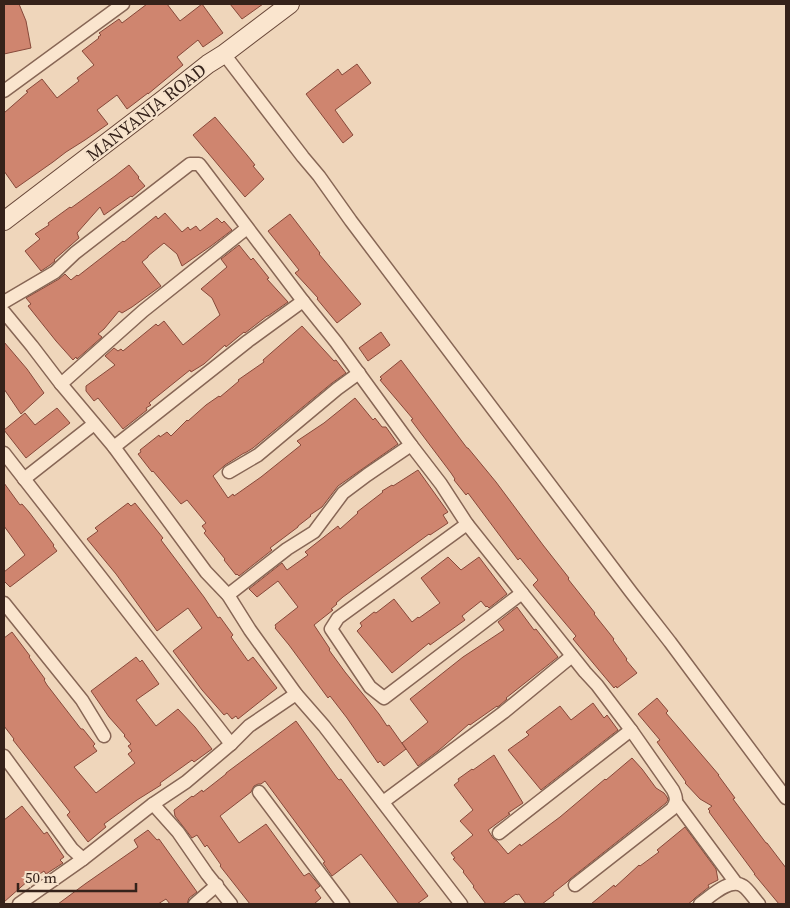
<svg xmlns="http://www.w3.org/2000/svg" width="790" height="908" font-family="'Source Serif 4',serif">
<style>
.building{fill:#cf856f;stroke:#87493a}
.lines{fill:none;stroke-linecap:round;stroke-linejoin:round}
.minor-casing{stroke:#876655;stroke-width:15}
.secondary-casing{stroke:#684738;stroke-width:20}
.minor{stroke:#fae5ce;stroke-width:12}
.secondary{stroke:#fae5ce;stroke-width:18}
.labels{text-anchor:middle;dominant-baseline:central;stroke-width:4.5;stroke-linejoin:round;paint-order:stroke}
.street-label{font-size:18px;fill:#35221a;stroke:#f6e2cb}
</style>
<rect width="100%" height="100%" fill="#efd6bb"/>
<!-- building -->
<g class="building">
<polygon points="4,4 19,4 26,21 31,48 4,54"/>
<polygon points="147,4 167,4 180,21 202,4 223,33 203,47 198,40 177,57 183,65 148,94 148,93 127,109 117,95 97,110 108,124 85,140 66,152 53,162 16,188 4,171 4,113 28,92 26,91 42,79 57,98 79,81 77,78 94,65 82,51 99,38 98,37 101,35 99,33 119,19 122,23"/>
<polygon points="230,4 263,4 242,19"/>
<polygon points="357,64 371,83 335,110 353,135 343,143 306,94 338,69 342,75"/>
<polygon points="215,117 247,155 255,165 253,166 264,179 245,197 193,135"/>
<polygon points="129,165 139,177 138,178 145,186 132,197 131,196 104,215 100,207 77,233 79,238 54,260 55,261 50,265 41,271 25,251 40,239 35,234 49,225 48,223 70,207 71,208 115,176"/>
<polygon points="165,213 182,232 188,227 190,230 196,226 200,231 217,218 222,223 224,221 232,230 211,246 182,266 177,254 164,243 148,256 148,257 142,262 161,286 132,307 122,313 119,311 104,329 98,334 102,337 77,359 76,357 73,360 56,341 28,306 31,304 26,298 59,279 65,274 71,280 77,275 78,276 123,241 124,242 156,216 158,219"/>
<polygon points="290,214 320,253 319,254 361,304 337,323 317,299 318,298 295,273 299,270 268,231"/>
<polygon points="239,245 251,260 253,258 269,278 267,279 288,302 268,316 267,316 245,333 244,332 226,347 225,345 204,364 191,372 190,370 149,403 151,405 146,408 147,410 123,429 98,398 94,401 86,391 86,386 115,365 105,356 114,348 118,351 121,349 123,351 156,324 158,326 164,321 183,345 220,315 212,298 201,289 227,267 221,259"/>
<polygon points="302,326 334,361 336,360 346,373 332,383 253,448 245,453 244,453 225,465 213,476 228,498 233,494 234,496 261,477 301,445 297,441 324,423 355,398 373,420 375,418 382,427 386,427 398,444 338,486 322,507 310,515 311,516 298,526 298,527 270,548 272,550 239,576 237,574 236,575 224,560 225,559 204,533 206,531 202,526 206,523 187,500 181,504 153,471 152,472 138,454 141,452 140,450 159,435 160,437 167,432 171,436 187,420 188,421 206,405 219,396 220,397 239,381 238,380 264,362 263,360"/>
<polygon points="381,332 390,345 368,361 359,348"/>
<polygon points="4,342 27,369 44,393 21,414 4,389"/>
<polygon points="401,360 467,448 468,448 496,482 543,545 569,578 568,579 595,613 594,614 614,639 613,640 627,659 626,660 637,673 617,688 616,686 614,688 573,639 576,636 533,585 538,580 520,558 518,560 468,493 466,495 454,480 455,479 451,473 411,420 413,419 380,380 382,379 380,377"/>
<polygon points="57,408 70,423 26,458 4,430 25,413 35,425"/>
<polygon points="418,470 448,512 443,515 448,523 430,535 429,534 343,597 336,603 337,604 331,609 333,610 314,625 330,649 329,650 345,672 379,714 387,726 389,725 406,749 384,766 380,761 378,763 347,718 330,696 328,698 289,645 275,628 276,627 275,625 298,607 278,581 257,597 249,589 282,563 287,570 308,555 305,552 338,526 340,529 358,513 357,512 383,492 382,491 392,485 393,486"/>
<polygon points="4,483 20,505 22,504 29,512 54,545 53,546 57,551 10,587 4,581 4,572 25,555 4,526"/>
<polygon points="128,503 131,506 135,503 163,538 161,540 204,597 218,618 220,617 233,635 231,637 248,661 253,657 277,688 238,719 236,716 232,719 227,713 224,715 202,690 173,651 202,628 188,608 157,631 116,574 87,539 98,531 95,528"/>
<polygon points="448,557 461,570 479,557 507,594 489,608 487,606 486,607 481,601 462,616 465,620 430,645 429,643 392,673 357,631 362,626 360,623 374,612 376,613 394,599 412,622 418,617 419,618 440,603 421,578"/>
<polygon points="517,607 534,630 536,629 558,657 506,698 507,699 499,706 497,707 497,706 470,725 469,724 438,751 418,766 402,743 428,722 410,699 463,657 504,630 498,622"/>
<polygon points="12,632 30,656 29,657 45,679 44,680 47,685 81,729 83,729 95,744 93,746 97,751 74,767 96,793 135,763 128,754 132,751 128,746 131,744 124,736 125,735 109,717 91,691 136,657 140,662 142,660 159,684 136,700 156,726 178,709 195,727 212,749 194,762 192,760 160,783 161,785 137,800 104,824 106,827 88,842 67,815 70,812 13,740 14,739 4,726 4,638"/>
<polygon points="657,698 668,711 666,713 719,775 718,775 735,798 733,799 766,843 767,843 786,868 786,904 779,904 754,874 755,874 709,812 710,811 708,809 712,806 700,799 685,783 686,782 657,742 660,740 638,714"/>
<polygon points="593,703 604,718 607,715 618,730 541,790 508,750 529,735 526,732 560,706 571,720"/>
<polygon points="296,721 337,778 339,780 341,779 428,896 417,904 399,904 361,854 332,876 323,863 325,862 265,781 261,784 258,784 254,786 251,792 220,816 239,843 266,824 304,876 309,873 320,886 315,890 321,898 314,904 250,904 220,866 221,865 207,845 205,847 197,835 192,838 175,816 174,810 192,796 193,797 202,790 203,792 226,774 226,773"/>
<polygon points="494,755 523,803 508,813 510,814 488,830 493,838 497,841 508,854 520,844 521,846 560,817 605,779 606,780 632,758 642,769 656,788 664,793 667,797 668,800 666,803 570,879 567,882 553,893 554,895 542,904 526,904 519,894 517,895 516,894 502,904 486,904 473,887 474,886 463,872 464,871 453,859 455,858 451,853 473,835 460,821 473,810 454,785 459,781 458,779 472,769 473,770"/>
<polygon points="22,806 44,834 47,832 64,857 60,860 63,863 46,874 44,871 30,881 29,880 4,902 4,820"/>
<polygon points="685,827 716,869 718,880 708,885 709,887 695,898 692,901 688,904 591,904 614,885 615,887 639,865 640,866 659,852 657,850"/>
<polygon points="148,830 157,840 159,839 197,892 189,898 187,904 170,904 166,899 158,904 58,904 85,884 138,847 134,840"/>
</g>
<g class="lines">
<!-- minor casing -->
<g class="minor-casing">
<g id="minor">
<polyline points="224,54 303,157 319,176 351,221 631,592 670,642 786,798"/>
<polyline points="4,91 123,4"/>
<path d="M4,302L55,272L75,253L190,164H199L203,169L303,301L336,342L411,445L441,484L467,524L585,672L597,685L631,730L673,790C677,798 677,802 672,809L575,885"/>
<polyline points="4,312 32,346 61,384 114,447 206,572 228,595 250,630 296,694 324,726 461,904"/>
<polyline points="61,384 143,311 247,228"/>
<polyline points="114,447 248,341 303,301"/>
<polyline points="4,453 231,744"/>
<polyline points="229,472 258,455 337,389 359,373"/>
<polyline points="24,479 94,424"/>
<polyline points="467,524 338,618 331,629 370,687 384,698 522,593"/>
<polyline points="228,595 287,549 314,532 343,493 367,475 411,445"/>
<polyline points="4,603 82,700 104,736"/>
<polyline points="4,756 72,849 83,859"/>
<polyline points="259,792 343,904"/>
<polyline points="383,802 504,712 572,656"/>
<polyline points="676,802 736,883"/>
<polyline points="153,804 178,832 207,874 231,904"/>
<polyline points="499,833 631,730"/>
<polyline points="19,904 83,859 153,804 186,782 231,744 249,726 296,694"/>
<polyline points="195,904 217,885"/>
<path d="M700,904C710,897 730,877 743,886C749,890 754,899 759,904"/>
</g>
</g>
<!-- secondary casing -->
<g class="secondary-casing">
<polyline id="secondary" points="4,221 164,99 208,64 224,54 290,4"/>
</g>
<!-- minor -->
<use href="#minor" class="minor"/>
<!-- secondary -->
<use href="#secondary" class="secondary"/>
</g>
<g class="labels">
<!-- street labels -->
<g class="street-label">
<text transform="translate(146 112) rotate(-38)">MANYANJA ROAD</text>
</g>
</g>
<!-- border -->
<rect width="790" height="908" fill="none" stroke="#35221a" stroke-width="10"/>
<!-- scale -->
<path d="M18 883v8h118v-8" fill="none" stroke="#35221a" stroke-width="2.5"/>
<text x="25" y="883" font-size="15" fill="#35221a" stroke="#f6e2cb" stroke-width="4" paint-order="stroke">50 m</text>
</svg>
